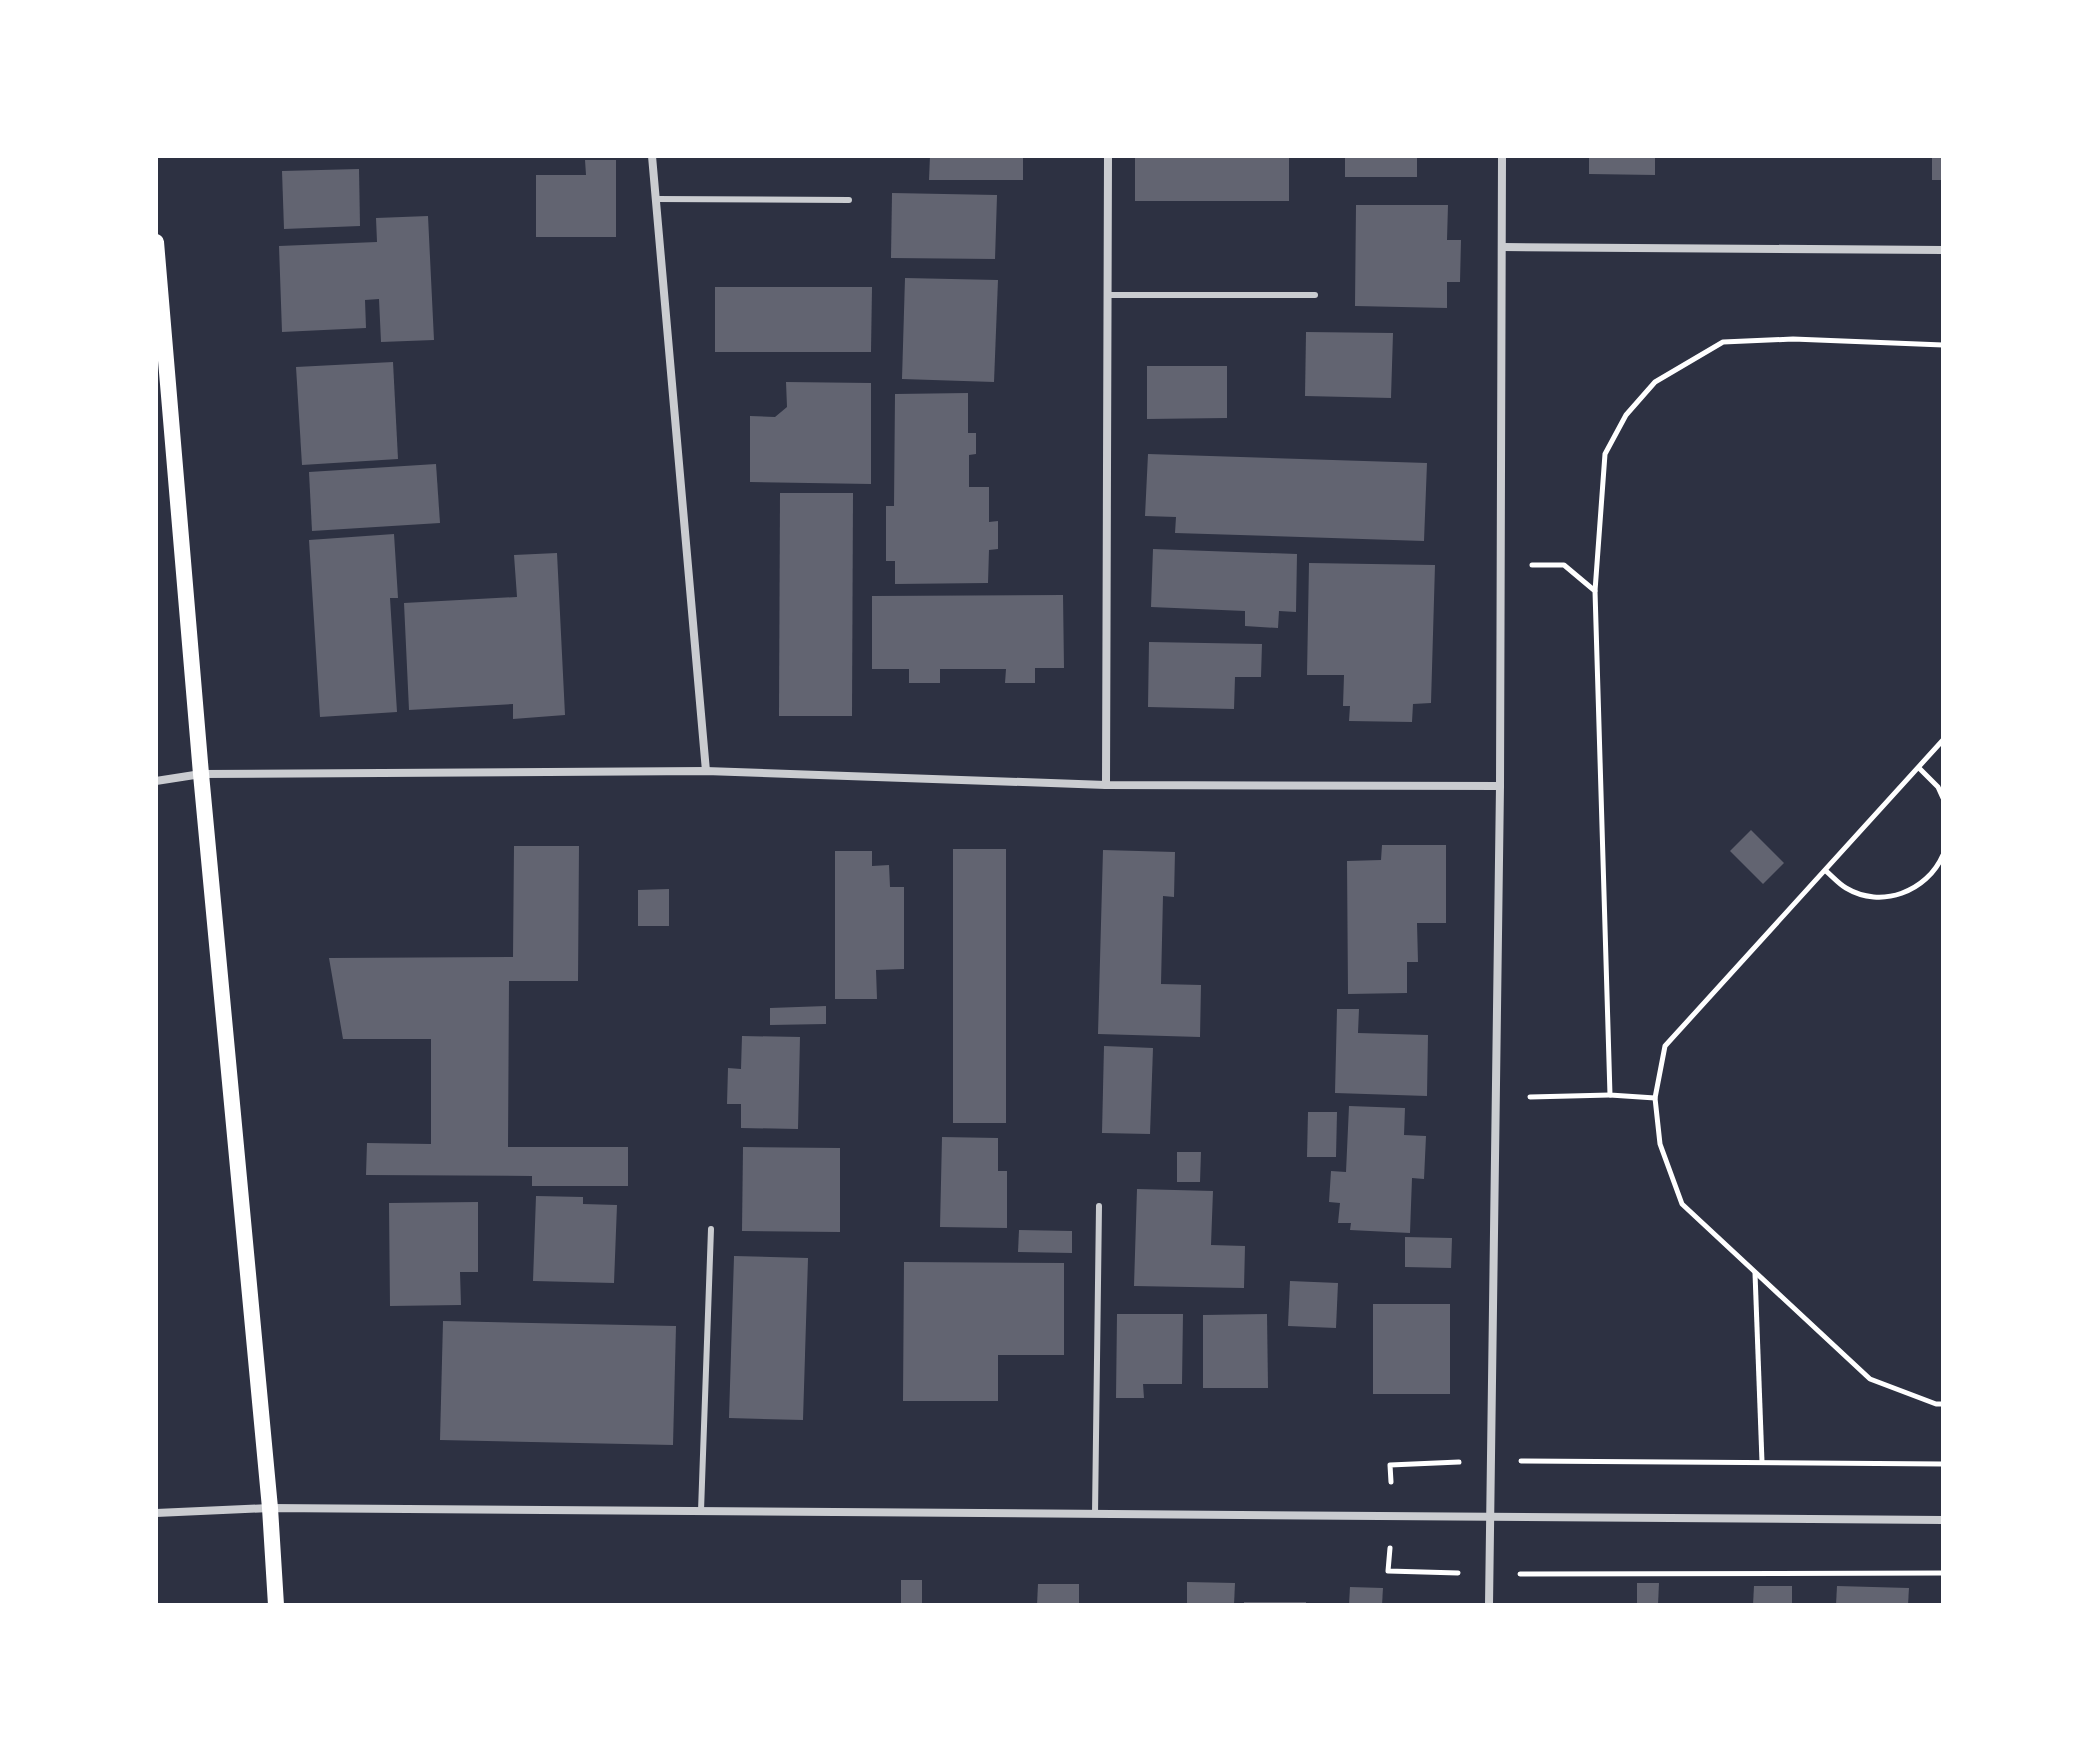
<svg xmlns="http://www.w3.org/2000/svg" width="2099" height="1761" font-family="Mulish,sans-serif">
<style>
.building{fill:#626471}
.lines{fill:none;stroke-linecap:round;stroke-linejoin:round}
.path{stroke:#fff;stroke-width:5}
.service{stroke:#caccd0;stroke-width:6}
.minor{stroke:#caccd0;stroke-width:8}
.secondary{stroke:#fff;stroke-width:16}
</style>
<rect width="100%" height="100%" fill="#2d3142"/>
<!-- building -->
<g class="building">
<polygon points="930,156 1023,156 1023,180 929,180"/>
<rect x="1135" y="156" width="154" height="45"/>
<rect x="1345" y="156" width="72" height="21"/>
<polygon points="1589,156 1655,156 1655,175 1589,174"/>
<rect x="1932" y="156" width="11" height="24"/>
<polygon points="585,160 616,160 616,237 536,237 536,175 586,175"/>
<polygon points="359,169 360,226 284,229 282,171"/>
<polygon points="892,193 997,195 995,259 891,258"/>
<polygon points="1356,205 1448,205 1447,240 1461,240 1460,282 1447,282 1447,308 1355,306"/>
<polygon points="428,216 434,340 381,342 379,299 365,300 366,328 282,332 279,246 377,242 376,218"/>
<polygon points="905,278 998,280 994,382 902,379"/>
<polygon points="715,287 872,287 871,352 715,352"/>
<polygon points="1306,332 1393,333 1391,398 1305,396"/>
<polygon points="393,362 398,459 302,465 296,367"/>
<polygon points="1147,366 1227,366 1227,418 1147,419"/>
<polygon points="786,382 871,383 871,484 750,482 750,416 775,417 787,407"/>
<polygon points="968,393 968,433 976,433 976,454 969,455 969,487 989,487 989,522 998,521 998,549 989,550 988,583 895,584 895,561 886,561 886,506 894,506 895,394"/>
<polygon points="1148,454 1427,463 1424,541 1175,533 1176,517 1145,516"/>
<polygon points="436,464 440,523 312,531 309,472"/>
<polygon points="780,493 853,493 852,716 779,716"/>
<polygon points="394,534 398,598 390,598 397,712 320,717 309,540"/>
<polygon points="1153,549 1297,554 1296,612 1279,611 1278,628 1245,626 1245,611 1151,607"/>
<polygon points="557,553 565,715 513,719 513,704 409,710 404,603 517,597 514,555"/>
<polygon points="1309,563 1435,565 1431,703 1413,704 1412,722 1349,721 1350,706 1343,706 1344,675 1307,675"/>
<polygon points="1063,595 1064,668 1035,668 1035,683 1005,683 1006,669 940,669 940,683 909,683 909,669 872,669 872,596"/>
<polygon points="1149,642 1262,644 1261,677 1235,677 1234,709 1148,707"/>
<polygon points="1751,830 1784,863 1763,884 1730,851"/>
<polygon points="1382,845 1446,845 1446,923 1417,923 1418,962 1407,962 1407,993 1348,994 1347,861 1381,860"/>
<polygon points="514,846 579,846 578,981 509,981 508,1147 628,1147 628,1186 532,1186 532,1176 366,1175 367,1143 431,1144 431,1039 343,1039 329,958 513,957"/>
<rect x="953" y="849" width="53" height="274"/>
<polygon points="1103,850 1175,852 1174,897 1163,896 1161,984 1201,985 1200,1037 1098,1034"/>
<polygon points="835,851 872,851 872,866 889,865 890,887 904,887 904,969 876,970 877,999 835,999"/>
<polygon points="669,889 669,926 638,926 638,890"/>
<polygon points="826,1006 826,1024 770,1025 770,1008"/>
<polygon points="1337,1009 1359,1009 1358,1033 1428,1035 1427,1096 1335,1093"/>
<polygon points="742,1036 800,1037 798,1129 741,1128 741,1104 727,1104 728,1068 741,1069"/>
<polygon points="1104,1046 1153,1048 1150,1134 1102,1133"/>
<polygon points="1349,1106 1405,1108 1404,1135 1426,1136 1424,1179 1412,1178 1410,1233 1350,1230 1351,1223 1338,1223 1340,1203 1329,1202 1331,1171 1346,1172"/>
<polygon points="1308,1112 1337,1112 1336,1157 1307,1157"/>
<polygon points="942,1137 998,1138 998,1171 1007,1171 1007,1228 940,1227"/>
<polygon points="743,1147 840,1148 840,1232 742,1231"/>
<polygon points="1177,1152 1201,1152 1200,1182 1177,1182"/>
<polygon points="1137,1189 1213,1191 1211,1245 1245,1246 1244,1288 1134,1286"/>
<polygon points="536,1196 583,1197 583,1204 617,1205 614,1283 533,1281"/>
<polygon points="478,1202 478,1272 460,1272 461,1305 390,1306 389,1203"/>
<polygon points="1019,1230 1072,1231 1072,1253 1018,1252"/>
<polygon points="1405,1237 1452,1238 1451,1268 1405,1267"/>
<polygon points="734,1256 808,1258 803,1420 729,1418"/>
<polygon points="904,1262 1064,1263 1064,1355 998,1355 998,1401 903,1401"/>
<polygon points="1290,1281 1338,1283 1336,1328 1288,1326"/>
<rect x="1373" y="1304" width="77" height="90"/>
<polygon points="1117,1314 1183,1314 1182,1384 1143,1384 1144,1398 1116,1398"/>
<polygon points="1267,1314 1268,1388 1203,1388 1203,1315"/>
<polygon points="443,1321 676,1326 673,1445 440,1440"/>
<rect x="901" y="1580" width="21" height="25"/>
<polygon points="1187,1582 1235,1583 1234,1605 1187,1605"/>
<polygon points="1637,1583 1659,1583 1658,1605 1637,1605"/>
<polygon points="1038,1584 1079,1584 1079,1605 1037,1605"/>
<polygon points="1754,1586 1792,1586 1792,1605 1753,1605"/>
<polygon points="1837,1586 1909,1588 1908,1605 1836,1605"/>
<polygon points="1350,1587 1383,1588 1382,1605 1349,1605"/>
<rect x="1244" y="1602" width="62" height="3"/>
</g>
<g class="lines">
<!-- path -->
<g class="path">
<polyline points="1532,565 1564,565 1595,591 1610,1095 1655,1098"/>
<polyline points="1595,591 1605,454 1626,415 1655,382 1723,342 1793,339 1943,345"/>
<polyline points="1943,740 1665,1046 1655,1098 1660,1144 1682,1204 1870,1379 1936,1404 1943,1404"/>
<polyline points="1919,768 1938,787 1943,798"/>
<path d="M1826,871C1832,876 1839,884 1846,888C1881,909 1927,892 1943,855"/>
<polyline points="1530,1097 1610,1095"/>
<polyline points="1755,1273 1762,1462"/>
<polyline points="1521,1461 1943,1464"/>
<polyline points="1391,1482 1390,1465 1459,1462"/>
<polyline points="1390,1548 1388,1571 1458,1573"/>
<polyline points="1520,1574 1943,1573"/>
</g>
<!-- service -->
<g class="service">
<polyline points="656,199 849,200"/>
<polyline points="1108,295 1315,295"/>
<polyline points="701,1511 711,1229"/>
<polyline points="1095,1514 1099,1206"/>
</g>
<!-- minor -->
<g class="minor">
<polyline points="652,156 706,771"/>
<polyline points="1503,247 1943,250"/>
<polyline points="156,781 201,774 706,771 1106,785 1500,786"/>
<polyline points="1106,785 1108,156"/>
<polyline points="156,1513 270,1508 1943,1520"/>
<polyline points="1489,1605 1500,786 1502,156"/>
</g>
<!-- secondary -->
<polyline class="secondary" points="156,242 201,774 270,1508 276,1605"/>
</g>
<!-- border -->
<rect width="2099" height="1761" fill="none" stroke="#ffffff" stroke-width="316"/>
</svg>
